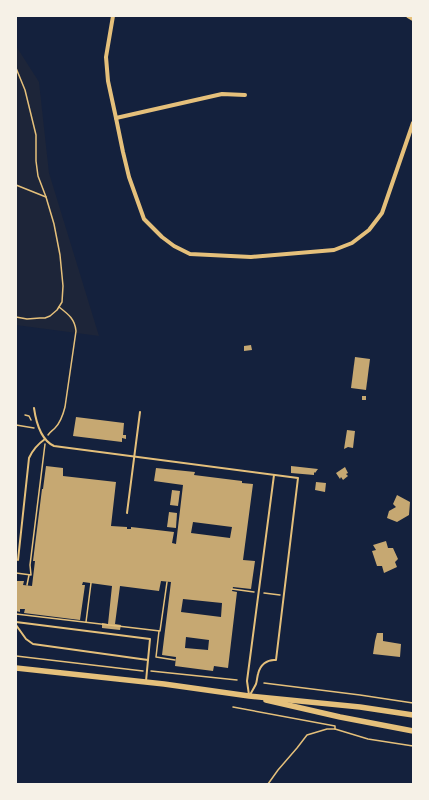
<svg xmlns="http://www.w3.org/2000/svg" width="429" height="800" font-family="'Noto Serif',serif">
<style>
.green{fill:#1d2539}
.building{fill:#c6a872;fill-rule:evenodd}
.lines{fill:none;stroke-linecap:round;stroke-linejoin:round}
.path{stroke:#e5c07b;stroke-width:1.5}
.service{stroke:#e5c07b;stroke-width:2}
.minor{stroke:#e5c07b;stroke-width:4}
.secondary{stroke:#e5c07b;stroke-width:5.5}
</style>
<rect width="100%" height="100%" fill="#14213d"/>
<!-- green -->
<polygon class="green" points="16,46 39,82 49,173 99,336 16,325"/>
<!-- building -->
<g class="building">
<polygon points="251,345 252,350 244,351 244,346"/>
<polygon points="355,357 370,359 366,390 351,388"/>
<rect x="362" y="396" width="4" height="4"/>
<polygon points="76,417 124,423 123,435 126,435 126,439 122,438 122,442 73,436"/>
<polygon points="347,430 355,431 353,448 348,447 344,449"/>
<path d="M46,466L63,468V476L116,482L111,526L127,527V529H131V527L174,532L172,543L176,544L183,485L154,481L156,468L195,472L194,475L242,481V483L253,484L243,560L255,561L251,589L233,587L232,591L237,592L228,668L214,666L213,671L175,666L176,657L162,655L171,582L161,581L159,591L120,586L115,624L121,625L120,630L102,628V623L108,624L112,586L83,582L82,585H85L80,620L24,613L25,609H20V612L16,611V581H24L23,585L32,586L35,561H33L42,489H43ZM193,522L232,527L230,538L191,533ZM183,599L222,603L221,617L181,612ZM186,637L209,640L208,650L185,648Z"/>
<polygon points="291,466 318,469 315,473 314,472 314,475 291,473"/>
<polygon points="345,467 348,473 346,474 348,476 343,480 341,477 340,479 336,473"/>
<polygon points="316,482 326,483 325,492 315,490"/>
<polygon points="172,490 180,491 178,506 170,505"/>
<polygon points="397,495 410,502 409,515 397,522 387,518 389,511 396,507 393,504"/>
<polygon points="169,512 177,513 176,528 167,527"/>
<polygon points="386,541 388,548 393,548 398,559 395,562 397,567 384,573 382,566 377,566 372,551 376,550 373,545"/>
<polygon points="377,633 383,633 383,641 401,644 400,657 373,654 375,641"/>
</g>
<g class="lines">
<!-- path -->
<g class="path">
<polyline points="16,68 25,90 36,135 36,161 38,176 46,197 54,224 60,255 63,286 62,302 57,310 50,316 45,318 40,318 27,319 16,317"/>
<polyline points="16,185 46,197"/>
<polyline points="25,415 29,416 31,420"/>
<polyline points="16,425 34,428"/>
<path d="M48,435C50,432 52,431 55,428C61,422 63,415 65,407L76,331C75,319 68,314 59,307"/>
<polyline points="16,573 31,575 30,565 45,444"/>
<polyline points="27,585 29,575"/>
<polyline points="232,589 254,592"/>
<polyline points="264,593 280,595"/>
<polyline points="16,614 160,631 167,582"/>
<polyline points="86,622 91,583"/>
<polyline points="159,631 156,657 175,660"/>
<polyline points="16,656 143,671"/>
<polyline points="151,671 237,680"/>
<polyline points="264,683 360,695 413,703"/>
<polyline points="233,707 335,726 335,729 327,729 307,735 297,748 278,770 268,784"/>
<polyline points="335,729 368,739 413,746"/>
</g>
<!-- service -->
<g class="service">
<path d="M34,408C36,422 41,440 54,446L298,478L276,660C267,659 260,665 258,674C257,678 257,681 256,684C254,688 252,691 250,695"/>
<polyline points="127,513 140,412"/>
<path d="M18,560L29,458C33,449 38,444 45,439"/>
<polyline points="16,622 150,639 146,681"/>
<polyline points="16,625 26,639 33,644 148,660"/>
<polyline points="249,695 247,681 274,475"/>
</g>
<!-- minor -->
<g class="minor">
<polyline points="113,16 106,57 108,81 116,118 123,152 129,177 144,219 162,237 174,246 190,254 251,257 334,250 352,243 369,230 382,213 413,123"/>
<polyline points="408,16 413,19"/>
<polyline points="116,118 222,94 245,95"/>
</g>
<!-- secondary -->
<g class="secondary">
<polyline points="16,668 164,684 249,696 360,707 413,715"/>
<polyline points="266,700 340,717 413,731"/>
</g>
</g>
<!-- border -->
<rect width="429" height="800" fill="none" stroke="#f6f1e7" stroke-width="34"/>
</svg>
